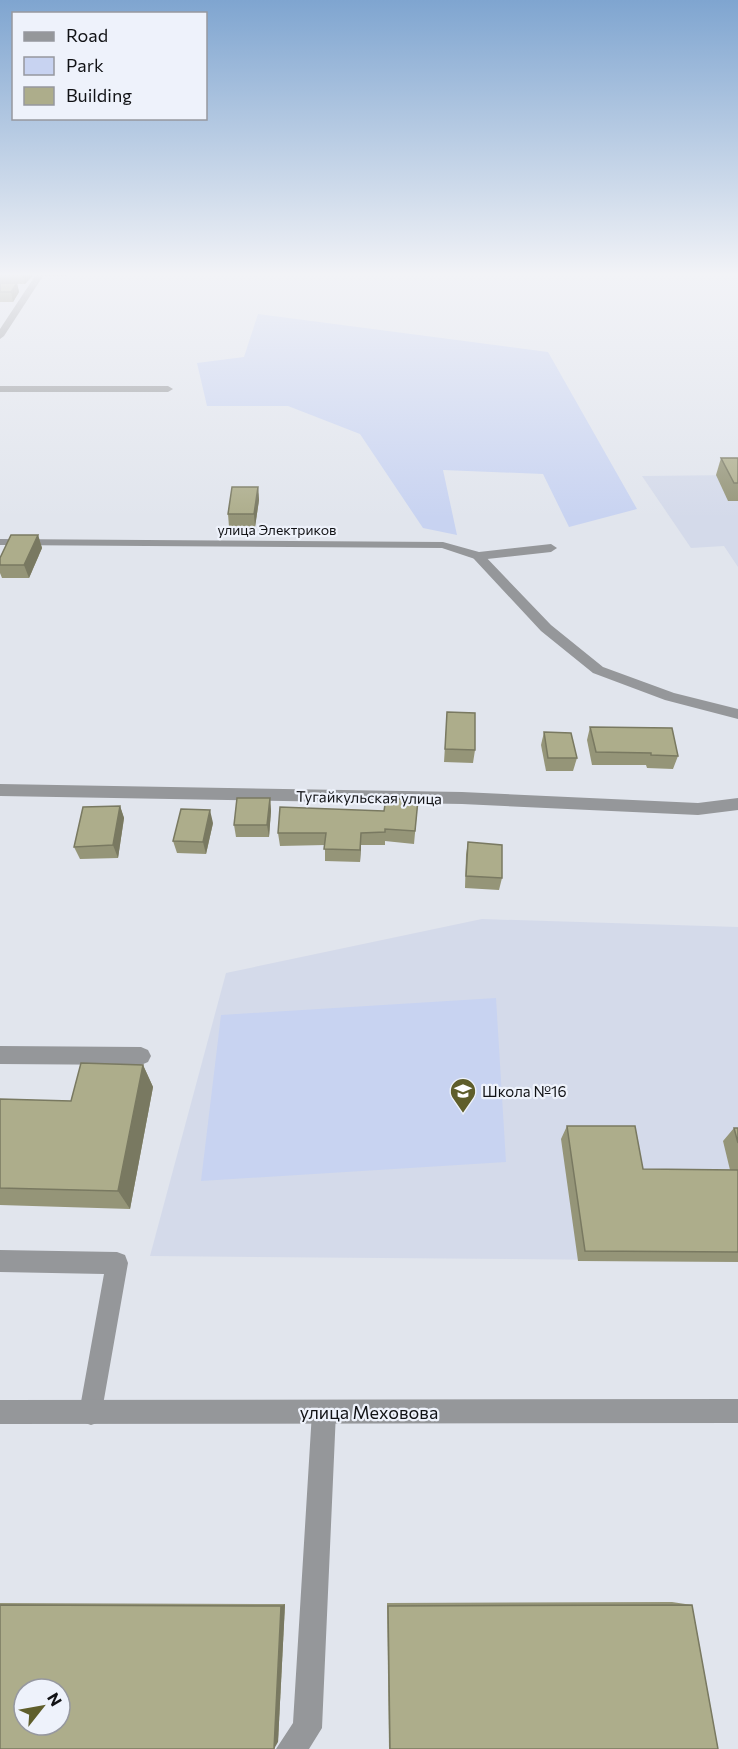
<svg xmlns="http://www.w3.org/2000/svg" width="738" height="1749" font-family="Commissioner,sans-serif">
<style>
.built{fill:#d4daea}
.green{fill:#c8d3f1}
.lines{fill:none;stroke-linecap:round;stroke-linejoin:round}
.service{fill:#95979a;fill-rule:evenodd}
.minor{fill:#95979a;fill-rule:evenodd}
.tertiary{fill:#95979a;fill-rule:evenodd}
.wall{fill:#959578}
.shaded-wall{fill:#797961}
.building{fill:#adad8b;stroke:#797961;stroke-width:1.5;fill-rule:evenodd}
.labels{text-anchor:middle;dominant-baseline:central;stroke-width:4.5;stroke-linejoin:round;paint-order:stroke}
.far-street-label{font-size:14px;fill:#111215;stroke:#eef2fb}
.street-label{font-size:15px;fill:#111215;stroke:#eef2fb}
.poi-label{font-size:15px;fill:#111215;stroke:#eef2fb;text-anchor:start}
.near-street-label{font-size:18px;fill:#111215;stroke:#eef2fb}
</style>
<rect width="100%" height="100%" fill="#e1e5ed"/>
<!-- built -->
<g class="built">
<polygon points="738,475 738,567 724,546 691,548 642,476"/>
<polygon points="482,919 738,927 738,1261 150,1256 226,973"/>
</g>
<!-- green -->
<g class="green">
<polygon points="258,314 548,352 637,509 569,527 543,474 443,470 457,535 423,528 360,434 288,406 207,406 197,363 244,357"/>
<polygon points="496,998 506,1162 201,1181 221,1015"/>
</g>
<g class="lines">
<!-- service -->
<g class="service">
<polygon points="478,552 482,553 551,625 603,667 674,693 738,709 738,719 665,700 593,673 541,631 474,559 472,556"/>
<polygon points="0,1046 141,1047 148,1050 151,1056 148,1062 141,1065 0,1064"/>
<polygon points="0,1250 117,1252 125,1255 128,1263 100,1422 91,1425 82,1422 79,1413 104,1274 0,1272"/>
<polygon points="324,1400 333,1403 336,1412 322,1728 309,1749 276,1749 293,1723 312,1412 315,1403"/>
</g>
<!-- minor -->
<g class="minor">
<polygon points="37,273 45,273 4,336 0,339 0,329"/>
<polygon points="0,386 168,386 173,389 168,392 0,392"/>
<polygon points="0,539 443,542 479,552 551,544 557,548 551,552 478,560 442,548 0,545"/>
<polygon points="0,784 462,792 698,803 738,798 738,810 698,815 462,804 0,796"/>
</g>
<!-- tertiary -->
<polygon class="tertiary" points="738,1399 738,1423 0,1424 0,1400"/>
</g>
<!-- wall -->
<g class="wall">
<polygon points="0,273 35,273 25,284 17,284 19,292 13,302 0,302"/>
<polygon points="45,273 69,273 67,276 45,276"/>
<polygon points="721,458 738,458 738,501 728,501 716,475"/>
<polygon points="258,487 259,500 255,527 229,527 228,514"/>
<polygon points="38,535 42,548 29,578 2,578 0,573 0,558"/>
<polygon points="447,712 475,750 473,763 444,762"/>
<polygon points="590,727 678,756 673,769 647,768 646,765 592,765 587,740"/>
<polygon points="544,732 577,758 573,771 546,771 541,745"/>
<polygon points="270,798 271,811 269,837 236,837 234,825"/>
<polygon points="418,800 414,844 385,841 385,845 361,845 360,862 325,861 325,845 280,846 278,833 384,811"/>
<polygon points="120,806 124,818 118,858 80,859 74,847"/>
<polygon points="213,823 206,854 177,853 173,841"/>
<polygon points="468,842 502,878 499,890 465,888 466,855"/>
<polygon points="143,1065 153,1087 130,1209 0,1205 0,1099 71,1101"/>
<polygon points="567,1126 643,1169 730,1170 723,1141 734,1128 738,1128 738,1262 578,1261 561,1139"/>
<polygon points="672,1602 692,1605 718,1749 389,1749 387,1603"/>
<polygon points="0,1603 285,1604 278,1742 0,1749"/>
</g>
<!-- shaded-wall -->
<g class="shaded-wall">
<polygon points="24,273 35,273 25,284 22,275"/>
<polygon points="17,283 19,292 13,302 11,292"/>
<polygon points="258,487 259,500 255,527 254,514"/>
<polygon points="38,535 42,548 29,578 24,565"/>
<polygon points="270,798 271,811 269,837 267,825"/>
<polygon points="120,806 124,818 118,858 113,845"/>
<polygon points="210,810 213,823 206,854 203,842"/>
<polygon points="361,833 361,845 360,862 360,850"/>
<polygon points="143,1065 153,1087 130,1209 118,1191"/>
<polygon points="285,1604 278,1742 274,1749 281,1606"/>
</g>
<!-- building -->
<g class="building">
<polygon points="0,273 24,273 22,275 0,275"/>
<polygon points="0,283 17,283 11,292 0,292"/>
<polygon points="721,458 738,458 738,483 734,483"/>
<polygon points="232,487 258,487 254,514 228,514"/>
<polygon points="11,535 38,535 24,565 0,565 0,558"/>
<polygon points="447,712 475,713 475,750 445,749"/>
<polygon points="590,727 672,728 678,756 651,755 651,753 596,752"/>
<polygon points="544,732 571,733 577,758 548,758"/>
<polygon points="237,798 270,798 267,825 234,825"/>
<polygon points="386,798 418,800 415,831 385,829 385,832 361,833 360,850 324,849 326,833 278,833 280,807 384,811"/>
<polygon points="120,806 113,845 74,847 83,807"/>
<polygon points="181,809 210,810 203,842 173,841"/>
<polygon points="468,842 502,845 502,878 466,876"/>
<polygon points="81,1063 143,1065 118,1191 0,1188 0,1099 71,1101"/>
<polygon points="567,1126 635,1126 643,1169 738,1170 738,1252 585,1251"/>
<polygon points="734,1128 738,1128 738,1143"/>
<path d="M0,1605L281,1606L274,1749H0ZM24,1689H60V1725H24Z"/>
<polygon points="692,1605 718,1749 390,1749 388,1606"/>
</g>
<!-- sky -->
<linearGradient id="sky" x2="0" y2="1"><stop stop-color="#7fa5d0"/><stop offset="0.53" stop-color="#f2f3f7"/><stop offset="1" stop-color="#f2f3f7" stop-opacity="0"/></linearGradient>
<rect width="738" height="518" fill="url(#sky)"/>
<!-- icons -->
<defs>
<g id="school-pin" transform="scale(1.35)"><path d="M0 17L-7.5 6A9.5 9.5 0 1 1 7.5 6Z" fill="#5f5e2b" stroke="#eef2fb"/><path d="M0-5L7-2L0 1L-7-2ZM-4 1L0 2.5L4 1V4Q0 6-4 4Z" fill="#fff"/></g>
</defs>
<g fill-rule="evenodd">
<use href="#school-pin" x="463" y="1091"/>
</g>
<g class="labels">
<!-- far-street labels -->
<g class="far-street-label">
<text x="277" y="529">улица Электриков</text>
</g>
<!-- street labels -->
<g class="street-label">
<text transform="translate(369 797) rotate(1)">Тугайкульская улица</text>
</g>
<!-- poi labels -->
<g class="poi-label">
<text x="482" y="1091">Школа №16</text>
</g>
<!-- near-street labels -->
<g class="near-street-label">
<text x="369" y="1412">улица Меховова</text>
</g>
</g>
<!-- legend -->
<rect x="12" y="12" width="195" height="108" fill="#eef2fb" stroke="#96989f" stroke-width="1.5"/>
<rect x="24" y="32" width="30" height="9" fill="#95979a" stroke="#96989f" stroke-width="1.5"/>
<text x="66" y="42" font-size="18" fill="#111215">Road</text>
<rect x="24" y="57" width="30" height="18" fill="#c8d3f1" stroke="#96989f" stroke-width="1.5"/>
<text x="66" y="72" font-size="18" fill="#111215">Park</text>
<rect x="24" y="87" width="30" height="18" fill="#adad8b" stroke="#96989f" stroke-width="1.5"/>
<text x="66" y="102" font-size="18" fill="#111215">Building</text>
<!-- north arrow -->
<g transform="translate(42 1707) rotate(59)"><circle r="28" fill="#eef2fb" stroke="#96989f" stroke-width="1.5"/>
<path d="M0-4.5L10 22L0 15L-10 22Z" fill="#5f5e2b"/>
<text y="-9" font-size="16" font-weight="bold" text-anchor="middle" fill="#111215">N</text>
</g>
</svg>
